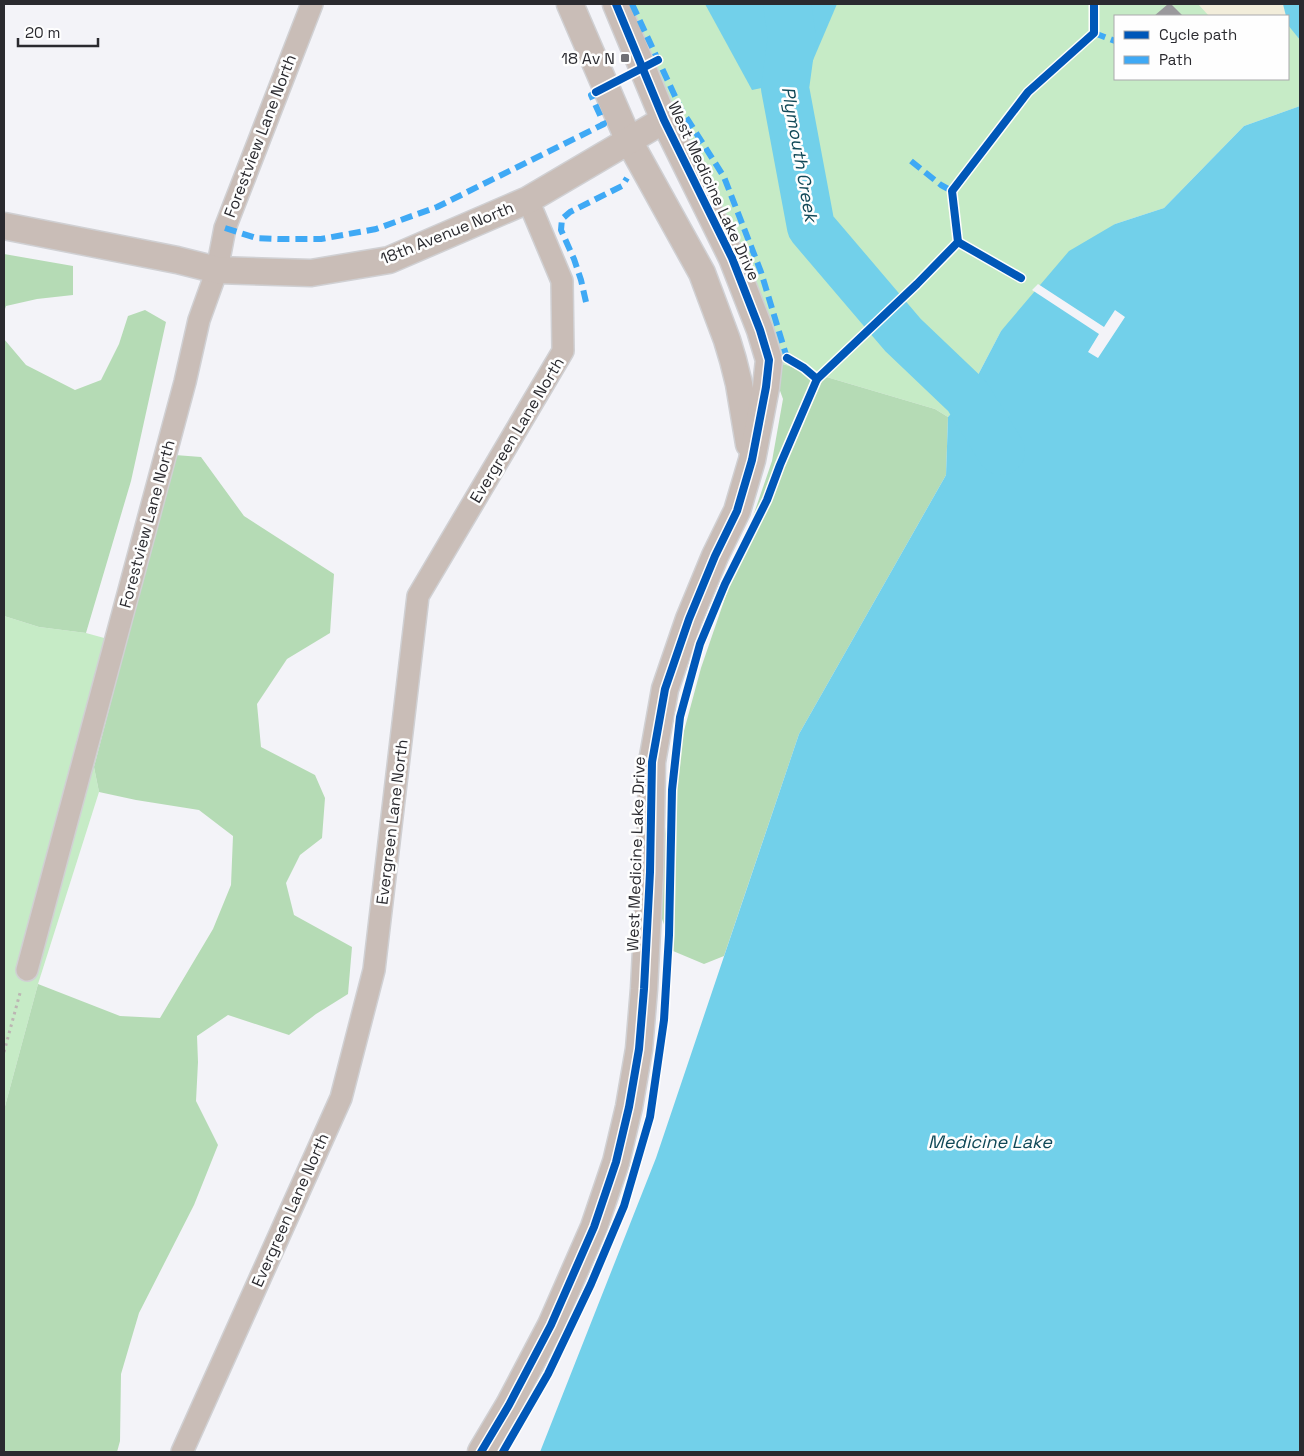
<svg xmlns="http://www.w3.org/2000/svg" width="1304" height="1456" font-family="'Space Grotesk',sans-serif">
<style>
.green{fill:#c6ebc6}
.forest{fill:#b5dbb5}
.sand{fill:#f2edda}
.water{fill:#72d0ea}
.pier{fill:#f3f3f8}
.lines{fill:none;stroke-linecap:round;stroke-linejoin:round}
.river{stroke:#72d0ea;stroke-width:48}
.building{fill:#9a999c}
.minor-casing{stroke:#d0d0d3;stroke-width:24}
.tertiary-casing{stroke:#d0d0d3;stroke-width:29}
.path{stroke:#bcb5b3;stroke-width:3;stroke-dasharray:2.5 4;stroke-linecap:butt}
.minor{stroke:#c9bdb7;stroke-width:21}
.tertiary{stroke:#c9bdb7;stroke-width:26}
.quiet{stroke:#3fa9f5;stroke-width:6;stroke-dasharray:12 6;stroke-linecap:butt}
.cycleway-casing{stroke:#fefefe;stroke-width:11}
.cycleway{stroke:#0057b8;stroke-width:8}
.poi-dot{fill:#707075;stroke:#fefefe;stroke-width:2}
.labels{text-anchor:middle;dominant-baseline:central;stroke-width:5;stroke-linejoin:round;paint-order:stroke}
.poi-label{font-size:16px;fill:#2a2a2f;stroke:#fefefe;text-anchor:end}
.street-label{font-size:16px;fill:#2a2a2f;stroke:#fefefe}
.water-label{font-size:18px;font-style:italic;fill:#114958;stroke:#fefefe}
</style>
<rect width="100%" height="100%" fill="#f3f3f8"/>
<!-- green -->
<g class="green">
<polygon points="616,4 1283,4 1286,16 1115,16 1115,79 1288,79 1288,23 1300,40 1300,106 1244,126 1164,208 1115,224 1001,331 967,396 948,417 935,409 769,360"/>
<polygon points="4,616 39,627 86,633 126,644 94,767 99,792 38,984 4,1110"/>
</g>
<!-- forest -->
<g class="forest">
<polygon points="4,254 73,266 73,295 37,299 6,306 4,312"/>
<polygon points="145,310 166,322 131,481 86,633 39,627 4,616 4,339 26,365 75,390 101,380 119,344 128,316"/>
<polygon points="769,360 935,409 948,417 946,475 799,734 724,956 704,964 673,951 660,913 663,848 675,764 701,668 772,461 783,399"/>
<polygon points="175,455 201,457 244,516 334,574 330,633 287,659 257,704 261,747 315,775 325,798 322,838 300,855 286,883 294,915 352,947 348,994 316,1014 289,1035 228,1015 197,1036 198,1062 196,1101 218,1145 194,1205 139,1313 121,1374 120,1441 117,1452 4,1452 4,1110 38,984 120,1016 160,1018 213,929 231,885 233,836 199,810 136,800 99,792 94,767"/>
</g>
<!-- sand -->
<polygon class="sand" points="1198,4 1283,4 1286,16 1209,16"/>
<!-- water -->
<g class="water">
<polygon points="705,4 837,4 805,79 752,90"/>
<polygon points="1283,4 1300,4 1300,40 1288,25 1288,16 1286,16"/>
<polygon points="1300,106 1300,1452 540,1452 656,1158 799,734 946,475 948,417 967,396 1001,331 1069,251 1115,224 1164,208 1244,126"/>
</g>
<!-- pier -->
<polygon class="pier" points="1038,284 1104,327 1115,310 1125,317 1098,358 1088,352 1099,334 1032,290"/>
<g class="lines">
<!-- river -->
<polyline class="river" points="787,4 792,37 785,88 811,227 903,335 967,396 1001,451"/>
</g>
<!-- building -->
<polygon class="building" points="1168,4 1171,4 1183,16 1154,16"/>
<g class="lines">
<!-- minor casing -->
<g class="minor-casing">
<g id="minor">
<polyline points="27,970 185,382 199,320 217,270 225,228 312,4"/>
<polyline points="182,1452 341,1098 374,970 418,596 563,351 562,281 528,200"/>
</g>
</g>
<!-- tertiary casing -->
<g class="tertiary-casing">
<g id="tertiary">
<polyline points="570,4 629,141 702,273 727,340 733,360 739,384 749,444"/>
<polyline points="4,226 177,260 217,270 311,273 389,260 528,200 664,120"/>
<polyline points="481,1452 509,1405 551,1325 594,1227 616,1162 629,1107 639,1049 644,989 650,872 652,762 665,689 689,619 715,556 737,511 752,460 766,387 769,360 760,330 732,258 664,120 616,4"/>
</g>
</g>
<!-- path -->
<polyline class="path" points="4,1052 20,993"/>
<!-- minor -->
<use href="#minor" class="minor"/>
<!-- tertiary -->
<use href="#tertiary" class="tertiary"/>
<!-- quiet -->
<g class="quiet">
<polyline points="632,4 681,109 724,177 761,272 787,358"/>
<polyline points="1094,33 1115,41"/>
<polyline points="911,161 941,185 952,191"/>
<polyline points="225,228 256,238 280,239 321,239 376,229 437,207 604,124 591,95 596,92"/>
<polyline points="586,302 581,280 574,259 561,230 562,219 570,212 622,186 627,178"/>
</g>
<!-- cycleway casing -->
<g class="cycleway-casing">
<g id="cycleway">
<polyline points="596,92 658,60"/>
<polyline points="958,242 1021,278"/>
<polyline points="787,358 804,368 817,379 917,284 958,242 952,191 1028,92 1094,33 1094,4"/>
<polyline points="481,1452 509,1405 551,1325 594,1227 616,1162 629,1107 639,1049 644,989 650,872 652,762 665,689 689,619 715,556 737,511 752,460 766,387 769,360 760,330 732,258 664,120 616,4"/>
<polyline points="503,1452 548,1374 591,1284 624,1206 650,1117 664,1020 669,935 672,790 680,717 700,644 725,584 767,500 780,465 817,379"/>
</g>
</g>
<!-- cycleway -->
<use href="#cycleway" class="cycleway"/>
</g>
<!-- markers -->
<rect class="poi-dot" x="620" y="53" width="10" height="10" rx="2.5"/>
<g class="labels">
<!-- poi labels -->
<g class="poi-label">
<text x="615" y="58">18 Av N</text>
</g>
<!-- street labels -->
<g class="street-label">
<text transform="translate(260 136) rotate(-69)">Forestview Lane North</text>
<text transform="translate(714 191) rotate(65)">West Medicine Lake Drive</text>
<text transform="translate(447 233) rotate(-22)">18th Avenue North</text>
<text transform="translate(517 430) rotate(-59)">Evergreen Lane North</text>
<text transform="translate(147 524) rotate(-75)">Forestview Lane North</text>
<text transform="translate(392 822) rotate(-83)">Evergreen Lane North</text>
<text transform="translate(636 854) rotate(-88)">West Medicine Lake Drive</text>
<text transform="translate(290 1210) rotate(-66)">Evergreen Lane North</text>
</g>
<!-- water labels -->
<g class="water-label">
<text transform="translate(800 154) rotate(80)">Plymouth Creek</text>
<text x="990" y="1141">Medicine Lake</text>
</g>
</g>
<!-- border -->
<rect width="1304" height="1456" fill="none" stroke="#2a2a2f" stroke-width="10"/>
<!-- legend -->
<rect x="1114" y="15" width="175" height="65" fill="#fefefe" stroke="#a9a9ab"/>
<rect x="1124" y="31" width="25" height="8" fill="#0057b8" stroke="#a9a9ab"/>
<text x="1159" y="40" font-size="15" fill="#2a2a2f">Cycle path</text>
<rect x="1124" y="56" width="25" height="8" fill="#3fa9f5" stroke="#a9a9ab"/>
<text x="1159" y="65" font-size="15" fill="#2a2a2f">Path</text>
<!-- scale -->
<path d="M18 38v8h80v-8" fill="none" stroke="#2a2a2f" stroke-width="2.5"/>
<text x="25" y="38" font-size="15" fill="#2a2a2f" stroke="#fefefe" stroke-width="4" paint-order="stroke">20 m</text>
</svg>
